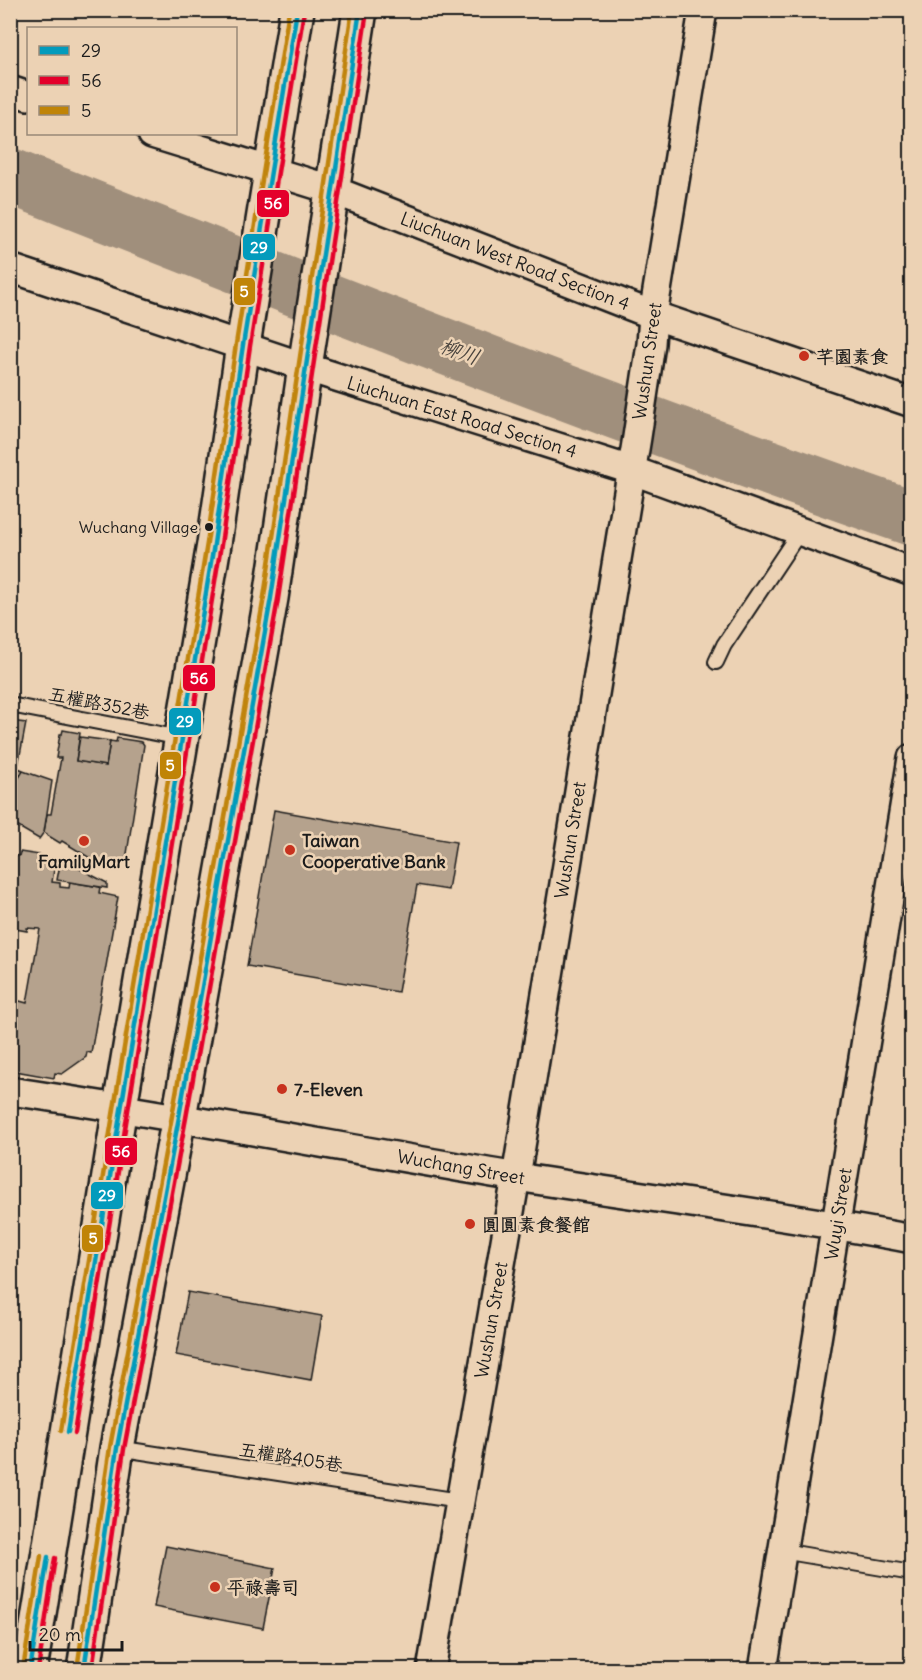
<svg xmlns="http://www.w3.org/2000/svg" width="922" height="1680" font-family="Delius,'LXGW WenKai TC',sans-serif">
<style>
.lines{fill:none;stroke-linecap:round;stroke-linejoin:round}
.river{stroke:#a08f7c;stroke-width:56}
.building{fill:#b5a28d;stroke:#1c1c1c;stroke-width:1.5}
.lane-casing{stroke:#1c1c1c;stroke-width:18}
.street-casing{stroke:#1c1c1c;stroke-width:32}
.secondary-casing{stroke:#1c1c1c;stroke-width:38}
.lane{stroke:#ecd2b4;stroke-width:14}
.street{stroke:#ecd2b4;stroke-width:27}
.secondary{stroke:#ecd2b4;stroke-width:33}
.bus-1-casing{stroke:#ecd2b4;stroke-width:9}
.bus-2-casing{stroke:#ecd2b4;stroke-width:9}
.bus-3-casing{stroke:#ecd2b4;stroke-width:9}
.bus-1{stroke:#039bbc;stroke-width:4.5}
.bus-2{stroke:#e4002b;stroke-width:4.5}
.bus-3{stroke:#c08407;stroke-width:4.5}
.poi-dot{fill:#c8321e;stroke:#ecd2b4;stroke-width:2}
.bus-dot{fill:#1c1c1c;stroke:#ecd2b4;stroke-width:2}
.labels{text-anchor:middle;dominant-baseline:central;stroke-width:5;stroke-linejoin:round;paint-order:stroke}
.bus-label{font-size:16px;fill:#1c1c1c;stroke:#ecd2b4;text-anchor:end}
.street-label{font-size:18px;fill:#1c1c1c;stroke:#ecd2b4}
.poi-label{font-size:18px;font-weight:bold;fill:#1c1c1c;stroke:#ecd2b4;text-anchor:start}
.water-label{font-size:20px;font-style:italic;fill:#4a443e;stroke:#ecd2b4}
.line-badge{stroke:#ecd2b4;stroke-width:2}
.badge-label{font-size:16px;text-anchor:middle;font-weight:bold;fill:#fff}
</style>
<rect width="100%" height="100%" fill="#ecd2b4"/>
<filter id="ink" filterUnits="userSpaceOnUse"><feTurbulence type="fractalNoise" baseFrequency=".0167" numOctaves="2"/><feDisplacementMap in="SourceGraphic" scale="12" xChannelSelector="R" yChannelSelector="G"/><feConvolveMatrix kernelMatrix="1 2 1 2 8 2 1 2 1" color-interpolation-filters="sRGB"/></filter>
<g filter="url(#ink)">
<g class="lines">
<!-- river -->
<path class="river" d="M10,176C309,294 608,413 912,518"/>
</g>
<!-- building -->
<g class="building">
<polygon points="10,721 26,723 17,771 10,769"/>
<polygon points="63,730 80,733 76,761 106,766 110,741 116,742 117,738 142,742 144,745 126,860 108,869 62,841 60,843 47,835 47,834 44,832 47,814 51,814 61,758 56,758 60,734 62,734"/>
<polygon points="80,737 110,741 106,766 76,761"/>
<polygon points="18,768 23,770 15,784 10,782 10,769 17,771"/>
<polygon points="23,771 52,781 44,832 39,839 10,822 10,792"/>
<polygon points="274,810 456,842 448,890 417,885 398,992 247,966"/>
<polygon points="20,852 40,855 39,860 55,863 52,882 60,883 60,887 69,888 70,882 100,887 99,893 118,897 91,1053 87,1052 86,1057 62,1074 55,1073 54,1078 10,1070 10,997 17,998 16,1000 27,1003 40,929 27,928 27,931 10,928 10,855 19,856"/>
<polygon points="61,859 107,883 107,888 57,880"/>
<polygon points="188,1292 322,1316 311,1380 176,1355"/>
<polygon points="166,1546 275,1568 263,1628 154,1607"/>
</g>
<g class="lines">
<!-- lane casing -->
<g class="lane-casing">
<g id="lane">
<polyline points="716,662 724,645 800,531"/>
<polyline points="10,705 181,738"/>
<polyline points="117,1448 459,1501"/>
<polyline points="782,1551 912,1573"/>
</g>
</g>
<!-- street casing -->
<g class="street-casing">
<g id="street">
<polyline points="10,90 28,96"/>
<polyline points="152,134 333,190 653,315 912,403"/>
<polyline points="10,268 305,367 631,470 912,572"/>
<path d="M10,1091C180,1116 348,1149 517,1177C649,1198 781,1214 912,1239"/>
<polyline points="431,1670 516,1177 637,437 651,344 653,315 703,10"/>
<polyline points="763,1670 912,758"/>
</g>
</g>
<!-- secondary casing -->
<g class="secondary-casing">
<g id="secondary">
<polyline points="30,1670 120,1107 214,544 243,345 297,10"/>
<polyline points="84,1670 117,1448 179,1117 271,598 305,367 360,10"/>
</g>
</g>
<!-- lane -->
<use href="#lane" class="lane"/>
<!-- street -->
<use href="#street" class="street"/>
<!-- secondary -->
<use href="#secondary" class="secondary"/>
<!-- bus-1 casing -->
<g class="bus-1-casing">
<g id="bus-1">
<polyline points="68,1432 214,544 243,345 297,10"/>
<polyline points="30,1670 48,1557"/>
<polyline points="84,1670 117,1448 179,1117 271,598 360,10"/>
</g>
</g>
<!-- bus-2 casing -->
<g class="bus-2-casing">
<g id="bus-2">
<polyline points="75,1433 221,545 250,346 304,11"/>
<polyline points="38,1670 55,1558"/>
<polyline points="92,1670 124,1449 186,1118 278,599 367,11"/>
</g>
</g>
<!-- bus-3 casing -->
<g class="bus-3-casing">
<g id="bus-3">
<polyline points="61,1431 207,543 236,344 289,10"/>
<polyline points="23,1669 41,1556"/>
<polyline points="77,1669 110,1447 172,1116 264,597 352,10"/>
</g>
</g>
<!-- bus-1 -->
<use href="#bus-1" class="bus-1"/>
<!-- bus-2 -->
<use href="#bus-2" class="bus-2"/>
<!-- bus-3 -->
<use href="#bus-3" class="bus-3"/>
</g>
</g>
<!-- markers -->
<g class="poi-dot">
<circle cx="804" cy="356" r="6"/>
<circle cx="84" cy="841" r="6"/>
<circle cx="290" cy="850" r="6"/>
<circle cx="282" cy="1089" r="6"/>
<circle cx="470" cy="1224" r="6"/>
<circle cx="215" cy="1587" r="6"/>
</g>
<circle class="bus-dot" cx="209" cy="527" r="5"/>
<g class="labels">
<!-- bus labels -->
<g class="bus-label">
<text x="198" y="527">Wuchang Village</text>
</g>
<!-- street labels -->
<g class="street-label">
<text transform="translate(515 261) rotate(21)">Liuchuan West Road Section 4</text>
<text transform="translate(647 361) rotate(-82)">Wushun Street</text>
<text transform="translate(462 417) rotate(17)">Liuchuan East Road Section 4</text>
<text transform="translate(99 703) rotate(11)">五權路352巷</text>
<text transform="translate(570 840) rotate(-81)">Wushun Street</text>
<text transform="translate(461 1167) rotate(10)">Wuchang Street</text>
<text transform="translate(838 1214) rotate(-81)">Wuyi Street</text>
<text transform="translate(491 1320) rotate(-80)">Wushun Street</text>
<text transform="translate(291 1457) rotate(9)">五權路405巷</text>
</g>
<!-- poi labels -->
<g class="poi-label">
<text x="816" y="356">芊園素食</text>
<text x="302" y="840">Taiwan<tspan x="302" dy="21">Cooperative Bank</tspan></text>
<text x="84" y="861" text-anchor="middle">FamilyMart</text>
<text x="294" y="1089">7-Eleven</text>
<text x="482" y="1224">圓圓素食餐館</text>
<text x="227" y="1587">平祿壽司</text>
</g>
<!-- water labels -->
<g class="water-label">
<text transform="translate(460 351) rotate(20)">柳川</text>
</g>
</g>
<g class="line-badge">
<rect x="256" y="189" width="34" height="29" rx="6" fill="#e4002b"/>
<rect x="242" y="233" width="34" height="28" rx="6" fill="#039bbc"/>
<rect x="233" y="277" width="23" height="29" rx="6" fill="#c08407"/>
<rect x="182" y="664" width="34" height="28" rx="6" fill="#e4002b"/>
<rect x="168" y="707" width="34" height="29" rx="6" fill="#039bbc"/>
<rect x="159" y="751" width="23" height="29" rx="6" fill="#c08407"/>
<rect x="104" y="1137" width="34" height="29" rx="6" fill="#e4002b"/>
<rect x="90" y="1181" width="34" height="29" rx="6" fill="#039bbc"/>
<rect x="81" y="1224" width="23" height="29" rx="6" fill="#c08407"/>
</g>
<g class="badge-label">
<text x="273" y="209">56</text>
<text x="259" y="253">29</text>
<text x="244" y="297">5</text>
<text x="199" y="684">56</text>
<text x="185" y="727">29</text>
<text x="170" y="771">5</text>
<text x="121" y="1157">56</text>
<text x="107" y="1201">29</text>
<text x="93" y="1244">5</text>
</g>
<!-- margin -->
<rect width="922" height="1680" fill="none" stroke="#ecd2b4" stroke-width="36"/>
<rect x="18" y="18" width="886" height="1644" fill="none" stroke="#1c1c1c" stroke-width="2" filter="url(#ink)"/>
<!-- legend -->
<rect x="27" y="27" width="210" height="108" fill="#ecd2b4" stroke="#998977" stroke-width="1.5"/>
<rect x="39" y="46" width="30" height="9" fill="#039bbc" stroke="#998977" stroke-width="1.5"/>
<text x="81" y="57" font-size="18" fill="#1c1c1c">29</text>
<rect x="39" y="76" width="30" height="9" fill="#e4002b" stroke="#998977" stroke-width="1.5"/>
<text x="81" y="87" font-size="18" fill="#1c1c1c">56</text>
<rect x="39" y="106" width="30" height="9" fill="#c08407" stroke="#998977" stroke-width="1.5"/>
<text x="81" y="117" font-size="18" fill="#1c1c1c">5</text>
<!-- scale -->
<path d="M30 1641v9h92v-9" fill="none" stroke="#1c1c1c" stroke-width="3"/>
<text x="39" y="1641" font-size="18" fill="#1c1c1c" stroke="#ecd2b4" stroke-width="4.5" paint-order="stroke">20 m</text>
</svg>
